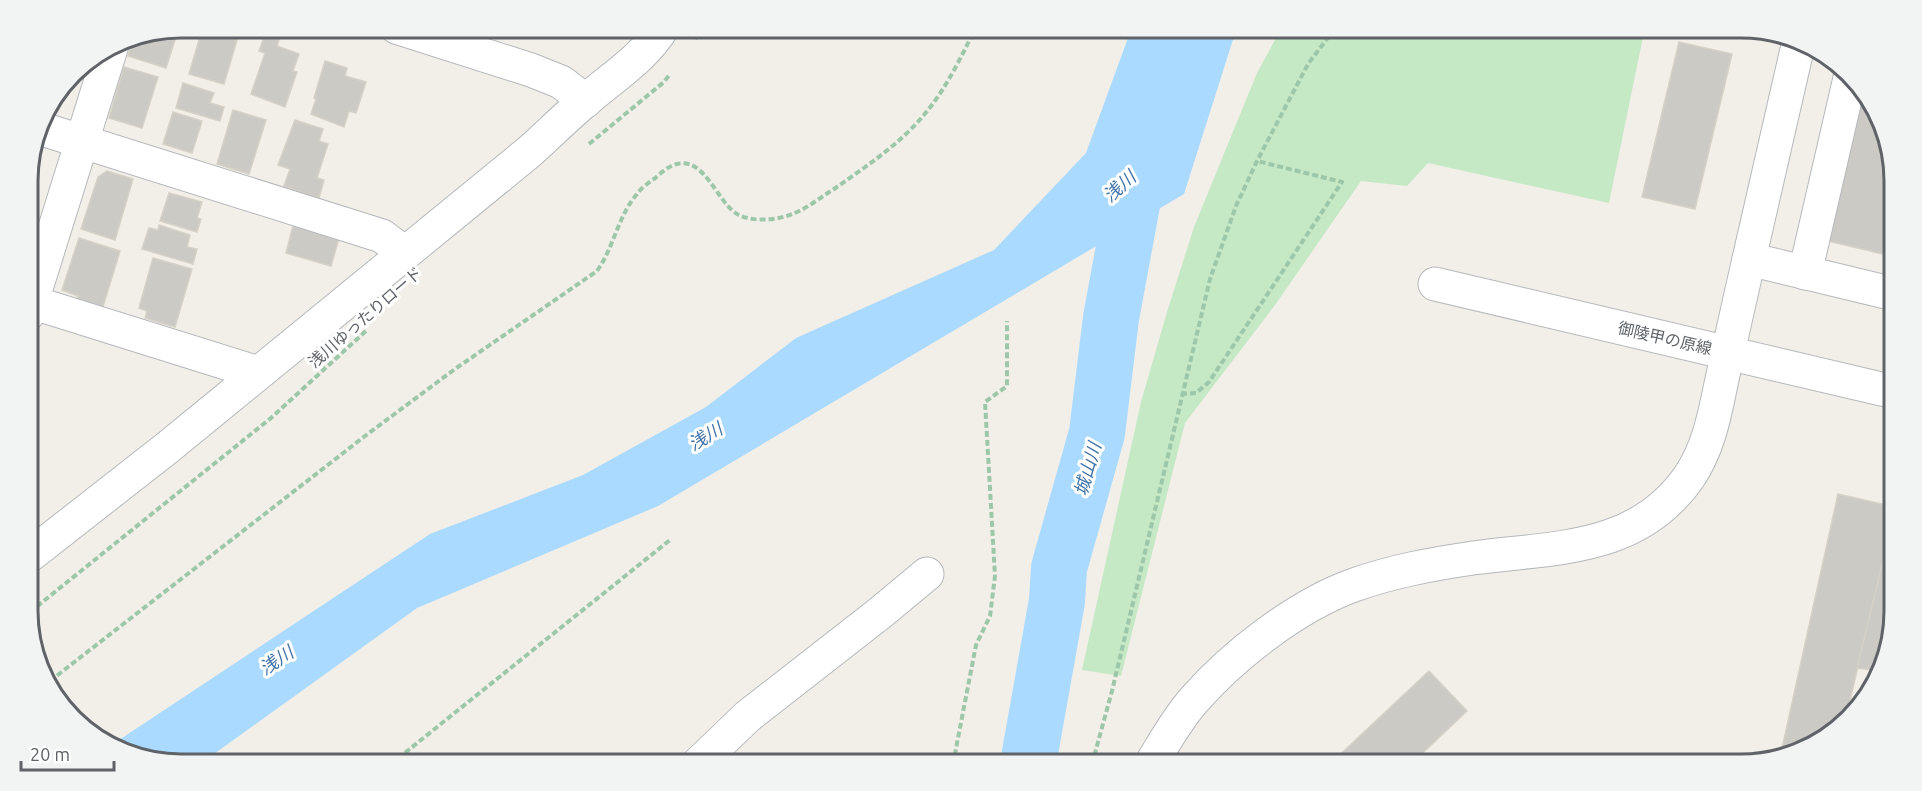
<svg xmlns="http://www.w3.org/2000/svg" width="1922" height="791" font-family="Ubuntu,'Noto Sans JP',sans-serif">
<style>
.green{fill:#c5e8c5}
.water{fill:#aadaff}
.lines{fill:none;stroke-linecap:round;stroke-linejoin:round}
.river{stroke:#aadaff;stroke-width:56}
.building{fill:#cccac5;stroke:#d6d1c6;stroke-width:1.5}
.minor-casing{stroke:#b5b8bc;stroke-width:35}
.path{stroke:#9cc7a9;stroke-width:4;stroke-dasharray:6 3;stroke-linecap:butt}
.minor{stroke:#fff;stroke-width:33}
.labels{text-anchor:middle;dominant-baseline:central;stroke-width:6;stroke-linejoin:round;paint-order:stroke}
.street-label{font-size:16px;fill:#5f6368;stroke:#fff}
.water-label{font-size:18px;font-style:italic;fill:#4174aa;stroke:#fff}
.rim{fill:none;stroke:#5f6368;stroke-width:3}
</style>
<rect width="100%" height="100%" fill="#f1efe8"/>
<!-- green -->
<polygon class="green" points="1282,27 1645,27 1609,203 1428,163 1407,186 1361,181 1275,305 1185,423 1121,676 1082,670 1141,402 1167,312 1194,227 1257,73"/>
<!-- water -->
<polygon class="water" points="1132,27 1237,27 1184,194 658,506 417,608 200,764 181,764 131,756 113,744 430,534 583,475 706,407 796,338 994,250 1086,153"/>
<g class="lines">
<!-- river -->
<polyline class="river" points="1028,764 1057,601 1059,568 1097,433 1111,318 1138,172 1173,27"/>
</g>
<!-- building -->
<g class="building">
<polygon points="179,27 166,68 128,56 134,36"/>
<polygon points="1705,27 1737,27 1735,34"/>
<polygon points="267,29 281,33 277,46 299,54 293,71 297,72 285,107 251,94 265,53 259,51"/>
<polygon points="202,30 237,40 224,84 189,74"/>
<polygon points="1679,42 1732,54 1695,209 1642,197"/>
<polygon points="325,61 347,68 345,76 366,82 356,113 349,111 344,127 311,114 316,99 314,98"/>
<polygon points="124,67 158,77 142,128 109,118"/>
<polygon points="183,83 214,93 210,103 224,107 220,121 176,108"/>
<polygon points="1863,87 1894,160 1894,206 1883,254 1828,241"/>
<polygon points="233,110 266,120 249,174 217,164"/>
<polygon points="173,112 202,121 192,153 163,144"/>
<polygon points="295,120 323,129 319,141 328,144 317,178 324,180 319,198 284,186 290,169 278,165"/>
<polygon points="33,148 36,148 30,166 34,167 30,180 27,180 27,170"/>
<polygon points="107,171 133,179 115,240 81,229 98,177"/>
<polygon points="169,193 202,202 197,218 201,219 197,232 160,221"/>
<polygon points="159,225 190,235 187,247 197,249 193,264 142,249 149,228 158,230"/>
<polygon points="293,226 339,238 331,266 286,253"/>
<polygon points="79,238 120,251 102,310 76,302 78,296 62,290"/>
<polygon points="153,258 192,269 175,327 145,318 147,311 139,308"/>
<polygon points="1838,494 1895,507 1895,512 1846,717 1835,732 1781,753"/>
<polygon points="1895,512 1895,610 1887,660 1879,671 1857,668"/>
<polygon points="1429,671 1467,711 1411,764 1330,764"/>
</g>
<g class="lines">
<!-- minor casing -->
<g class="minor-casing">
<g id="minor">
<polyline points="396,27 531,70 561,82 586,101"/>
<polyline points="39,128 382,236 394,245 402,256"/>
<polyline points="1749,259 1799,41"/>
<polyline points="1805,273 1850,78"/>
<polyline points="1435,284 1894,392"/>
<polyline points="28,301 258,373"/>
<polyline points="28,314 112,45"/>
<path d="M29,556L167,448L529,152C548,135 566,117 585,101C613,77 644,58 663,27"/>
<polyline points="698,764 748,716 880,613 927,574"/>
<path d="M1151,764C1164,743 1177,719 1194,700C1233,655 1298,605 1354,585C1393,571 1433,564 1473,558C1554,547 1637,552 1689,477C1711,445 1716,406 1724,370C1732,333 1741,296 1749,259L1894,294"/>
</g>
</g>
<!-- path -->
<g class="path">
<polyline points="695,39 702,27"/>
<polyline points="589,144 664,82 670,74"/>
<polyline points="1181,394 1196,393 1209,382 1342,182 1257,161"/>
<polyline points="30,612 271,418 367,330"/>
<path d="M50,681L365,436L455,369L597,271C614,247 618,216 637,194C641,188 648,183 654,179C661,173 668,166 677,164C705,157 717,202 737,214C753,223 779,220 795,213C809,207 821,197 834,189C867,166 903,142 928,110C948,85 962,55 976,27"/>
<polyline points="391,764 670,540"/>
<polyline points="953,764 976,645 990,616 995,576 985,402 1007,386 1007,321"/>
<polyline points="1092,764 1112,691 1210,279 1236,206 1257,161 1308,64 1336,27"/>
</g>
<!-- minor -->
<use href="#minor" class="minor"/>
</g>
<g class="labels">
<!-- street labels -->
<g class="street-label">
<text transform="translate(365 317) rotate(-41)">浅川ゆったりロード</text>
<text transform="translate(1665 338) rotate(13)">御陵甲の原線</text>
</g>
<!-- water labels -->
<g class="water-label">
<text transform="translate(1119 186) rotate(-42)">浅川</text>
<text transform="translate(705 436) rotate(-31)">浅川</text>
<text transform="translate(1087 469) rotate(-74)">城山川</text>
<text transform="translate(276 660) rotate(-34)">浅川</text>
</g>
</g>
<!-- crop -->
<path d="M0 0H1922V791H0ZM181 38H1741A143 143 0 0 1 1884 181V611A143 143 0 0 1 1741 754H181A143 143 0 0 1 38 611V181A143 143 0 0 1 181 38Z" fill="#f2f3f3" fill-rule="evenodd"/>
<path class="rim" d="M181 38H1741A143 143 0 0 1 1884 181V611A143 143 0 0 1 1741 754H181A143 143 0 0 1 38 611V181A143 143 0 0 1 181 38Z"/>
<!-- scale -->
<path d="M21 761v9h93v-9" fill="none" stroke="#5f6368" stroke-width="3"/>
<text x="30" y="761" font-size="18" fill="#5f6368" stroke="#ffffff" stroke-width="4.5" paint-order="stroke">20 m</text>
</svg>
